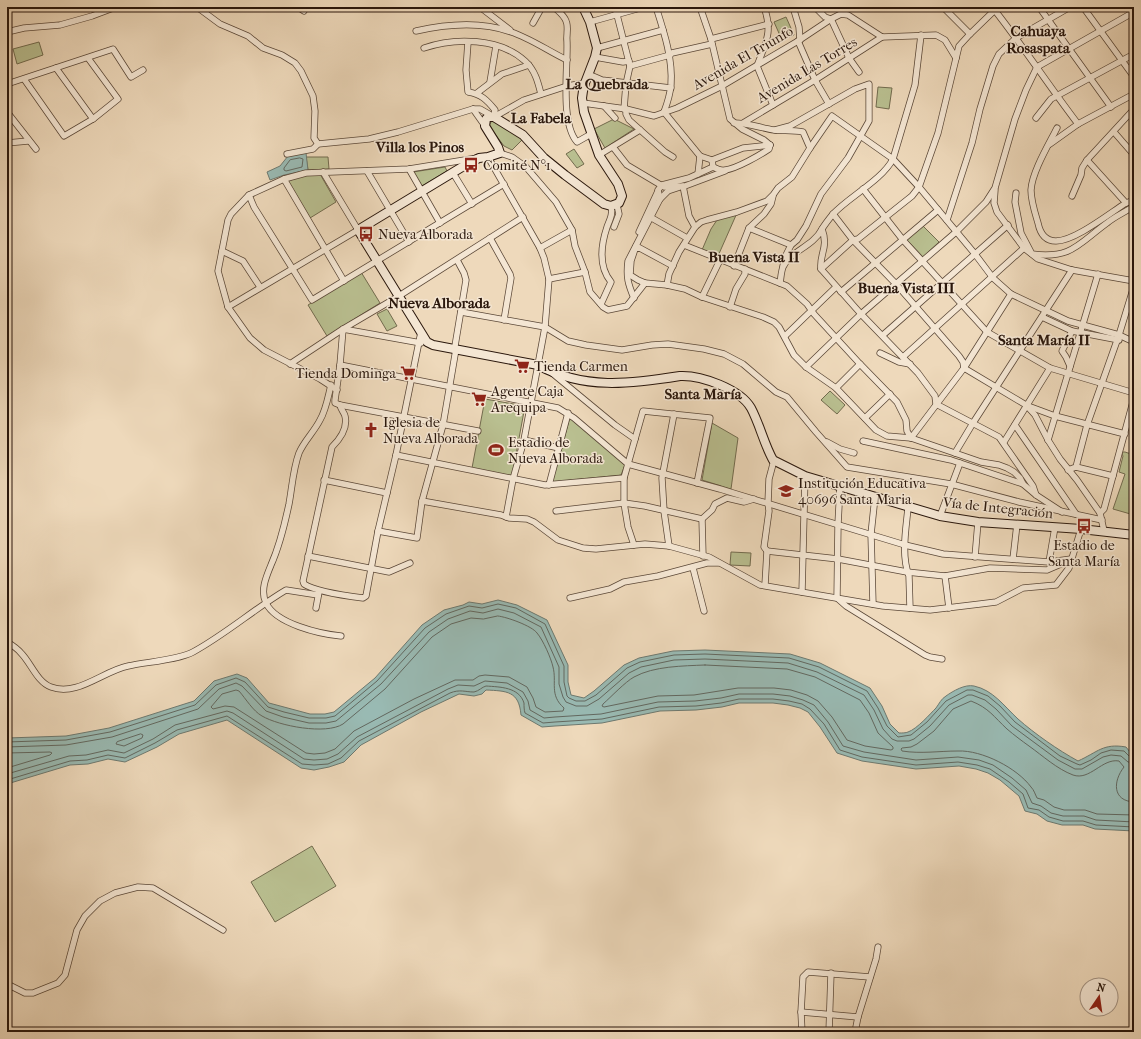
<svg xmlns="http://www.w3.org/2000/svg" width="1141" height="1039" font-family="'IM FELL French Canon',serif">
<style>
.green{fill:#b9bf90;stroke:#726b4e}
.water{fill:#99bab3;stroke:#6d7970}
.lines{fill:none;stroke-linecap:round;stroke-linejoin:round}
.shore{stroke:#626860;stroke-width:1}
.street-casing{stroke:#5b4838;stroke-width:7}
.secondary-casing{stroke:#2a170c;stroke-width:10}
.street{stroke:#f4e6d3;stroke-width:5.5}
.secondary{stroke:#f4e6d3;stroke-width:8}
.labels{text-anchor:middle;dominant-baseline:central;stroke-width:3;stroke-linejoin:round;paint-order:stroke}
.street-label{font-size:14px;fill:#2a170c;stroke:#f4e6d3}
.poi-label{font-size:14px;fill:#2a170c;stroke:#f4e6d3;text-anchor:start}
.neighbourhood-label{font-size:15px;font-weight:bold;fill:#2a170c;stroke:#f4e6d3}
</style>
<rect width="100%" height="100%" fill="#eed9bb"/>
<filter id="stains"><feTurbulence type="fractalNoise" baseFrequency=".005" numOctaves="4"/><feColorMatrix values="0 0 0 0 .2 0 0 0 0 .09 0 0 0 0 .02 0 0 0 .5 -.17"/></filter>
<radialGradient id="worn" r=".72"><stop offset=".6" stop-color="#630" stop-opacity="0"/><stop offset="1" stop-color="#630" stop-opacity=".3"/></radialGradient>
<!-- green -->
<g class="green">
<polygon points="786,17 794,35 782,40 774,22"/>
<polygon points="39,42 43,55 17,64 13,49"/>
<polygon points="878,87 892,88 889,109 876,107"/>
<polygon points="614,119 634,129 605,148 594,129"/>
<polygon points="492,120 523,139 512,150 504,146 489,126"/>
<polygon points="574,149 584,164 577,168 566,154"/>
<polygon points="306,157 328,157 329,169 308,170"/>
<polygon points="445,167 447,171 422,186 413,172"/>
<polygon points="320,174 336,202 310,218 288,181 306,175"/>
<polygon points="737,213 718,256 702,250 711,229 717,220"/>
<polygon points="923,226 939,242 923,257 907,240"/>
<polygon points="361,272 380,303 327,336 308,305"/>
<polygon points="387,309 397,326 387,331 377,314"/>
<polygon points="830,391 845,405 837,414 821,400"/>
<polygon points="485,399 525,406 512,476 472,468"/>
<polygon points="570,417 625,465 621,475 552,482"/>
<polygon points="712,423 738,438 731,489 702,480"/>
<polygon points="1122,452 1125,452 1134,455 1134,515 1113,509 1125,474 1119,472 1123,456 1122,454"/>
<polygon points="731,552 751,553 750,566 730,565"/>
<polygon points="312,846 336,886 275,922 251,882"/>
</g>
<!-- water -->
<g class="water">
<polygon points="306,153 308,170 284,175 270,180 267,172 280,166 288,156"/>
<path d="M498,600L517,605L547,620L568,665V682L571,695L584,698L594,691L624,665L639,658L673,651L705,650L790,654L820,663L870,688L882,706L890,724L899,733C902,733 906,733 908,732C917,729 930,714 936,708C939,704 941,699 946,696C953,691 965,684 974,686C993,690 1004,706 1018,719C1035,734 1058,750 1078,761C1098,752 1103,743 1126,747L1134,757V774L1131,786L1134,788V831L1095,829L1083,825H1062L1047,821L1037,814L1025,811L1019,796L1000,780L988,773L976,769L959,766L916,769L862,761L837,753L820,727L808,712L800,708L788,705L773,703H739L722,707L696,710L660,711L602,723L555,726L542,727L521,715C519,691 507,691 486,690L482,694L474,696L459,694L421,712L361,745L344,762L329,767L314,770L301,768L227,720L179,734L157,747L125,762L108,759L88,764L70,765L7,784V738L66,736L109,728L194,701L214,681L237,674L247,678L269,703L310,714H325L334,712L375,678L422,625L444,610L463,605L469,602L482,604Z"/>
</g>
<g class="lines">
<!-- shore -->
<g class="shore">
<polygon points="300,158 303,159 302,167 286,171 284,170 284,168 290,160"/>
<path d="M498,616C507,617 532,626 537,633C543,640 551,658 553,667C557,682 549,695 564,708L563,711L545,712L536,707L533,698L527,687L509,677L485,675L479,676L473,680H455L414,699L354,731L335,749L325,753L314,754L306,753L234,707L225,706L213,709L211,707L222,694L236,690L239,691C246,699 253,711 262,716C279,726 326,735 343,724L385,689L432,637L451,624L471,618L483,619Z"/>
<path d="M705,665L787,669L815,677L860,700L869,713L878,733L893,747V749L891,750L865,746L847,740L832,717L818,701L807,695L791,690L774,688H738L694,695L658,696L604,707L602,706L603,704C611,697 625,682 634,677C654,666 683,666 705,665Z"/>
<polygon points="141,734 143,735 142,738 124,746 116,744 117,742"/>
<polyline points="7,742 66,740 110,732 195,705 216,685 236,678 245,682 268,707 284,712 309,718 326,718 335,716 377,681 425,628 446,614 469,606 482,608 498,604 516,608 545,624 564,666 564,682 567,696 569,698 576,701 585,701 596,695 627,668 640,662 674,655 705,654 789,658 819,667 867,691 878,708 887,726 898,737 911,735 927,722 946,701 967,690 973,690 988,696 1000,706 1015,722 1060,756 1077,764 1080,765 1091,760 1101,753 1111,750 1124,751 1130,757 1134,758"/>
<polyline points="7,747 66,745 112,737 198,709 219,689 236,683 242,686 266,711 283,717 309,723 326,723 336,721 381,684 429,632 448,619 470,611 483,613 498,609 514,613 541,627 559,667 559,684 563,697 566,702 576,706 587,706 599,699 629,673 641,667 674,660 705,659 788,663 817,672 864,695 874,710 883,729 892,739 897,741 909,741 914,739 930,726 949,705 968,695 972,695 985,700 996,709 1012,726 1058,760 1075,769 1082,769 1103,757 1111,755 1121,756 1128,762 1134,763"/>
<polyline points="7,753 50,752 52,753 50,755 7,768"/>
<polyline points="7,774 69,756 86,755 108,750 124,753 153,739 175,725 227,711 233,713 304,759 314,760 327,759 338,754 357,737 448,689 458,685 474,686 485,681 507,683 523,692 528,701 530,710 544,718 555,717 601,714 658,702 695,701 721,698 739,694 773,694 790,696 803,700 814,705 828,722 843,746 864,752 916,760 958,757 979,760 993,765 1012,778 1026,790 1032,803 1041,806 1051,813 1063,816 1084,816 1096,820 1134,822"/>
<path d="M7,780L70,761L87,760L108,755L125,758L155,743L177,730L227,716L302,764L314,765L328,764L341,758L359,741L450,693C460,689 465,692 474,692C479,691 482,687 486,686C500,687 519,687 524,703C524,706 524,710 525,713L543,723L555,722L602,719L659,707L696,706L721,703L739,699H773L789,701L802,704L810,709L824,724L840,750L862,757L916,765L958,762L977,765L990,769L1009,782L1023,794L1028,808L1039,810L1049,817L1063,821H1083L1096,825L1134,827"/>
<path d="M1134,802C1112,801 1113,781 1124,767L1119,761C1102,758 1090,781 1073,775C1057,769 1043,756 1029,746C1022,741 1014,735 1007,729C994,717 989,708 971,701L953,709L934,731L917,744L911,747L902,748L901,749L902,751C921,754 939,751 958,751C982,750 1017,768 1031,787C1034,790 1035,794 1037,798L1044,800L1054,807L1064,810H1085L1097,814L1134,815"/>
</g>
<!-- street casing -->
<g class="street-casing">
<g id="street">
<polyline points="197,7 220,24 248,36 263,48 282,55 295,63 301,71 313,96 315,111 314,138 318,144"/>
<polyline points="298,7 304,11"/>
<polyline points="480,7 510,30"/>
<path d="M554,7C558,11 564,15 566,21C569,27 566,35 567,42C568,67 560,123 577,142L591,134"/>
<polyline points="615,7 630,66 626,84 624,109"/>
<path d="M656,7C664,32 673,59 671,85C670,95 667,104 664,112"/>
<polyline points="700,7 711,39 730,119 742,129 764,140 770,145"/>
<path d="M764,7C773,32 766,42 757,66L773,105"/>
<polyline points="793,7 799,27 800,40"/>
<polyline points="815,7 825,17 831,19 849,58 859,72"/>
<polyline points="945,7 944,8 970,34"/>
<polyline points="1039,7 1111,107"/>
<polyline points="1083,7 1134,77"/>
<path d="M993,8C1023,46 1049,86 1078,124"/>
<polyline points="590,22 644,7"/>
<polyline points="533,23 542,7"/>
<path d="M416,31C447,24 481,21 511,32C530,38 548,51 567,60"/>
<polyline points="7,32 24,28 60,25 92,16 116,7"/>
<polyline points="711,39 769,24"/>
<polyline points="798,41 815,80 829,104"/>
<path d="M468,42L466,70L468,92C481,94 487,100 495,110L494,117"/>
<path d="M424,48C455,37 500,38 525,61C535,70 538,82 541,94"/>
<polyline points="597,48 663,30"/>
<polyline points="595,57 623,62 629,61"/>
<polyline points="630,66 670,55 672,53 712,44"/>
<polyline points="56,68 93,119"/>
<polyline points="588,74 602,80 671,88"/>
<polyline points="7,79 10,83 113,49 131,77 143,70"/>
<polyline points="24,79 64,136 93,119 118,99 88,58"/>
<polyline points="490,82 496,46"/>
<polyline points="477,93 502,74 529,65"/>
<polyline points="583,103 626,109 654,116 677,108 722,86 798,41 831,19 841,14 848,15 882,37 936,35 945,40 956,58"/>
<polyline points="604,106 615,118"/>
<polyline points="473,109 485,126"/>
<polyline points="626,109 626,114 629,120 665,152 673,157"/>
<polyline points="7,112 36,149"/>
<polyline points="664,112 700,156 712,160 713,167"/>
<polyline points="494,117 524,100 567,86 585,83"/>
<polyline points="1036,118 1051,99 1134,54"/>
<polyline points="743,123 815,80 882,37"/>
<path d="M1057,128C1049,144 1032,172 1031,190C1031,201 1035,213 1038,223C1040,233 1045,241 1056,241C1075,241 1110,213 1126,203L1134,200"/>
<polyline points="775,130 790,126 855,89 869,84 869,121 848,158 821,194 806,226 797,240 791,245 785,257 783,266"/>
<polyline points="1114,132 1134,155"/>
<polyline points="7,143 28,141"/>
<polyline points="1050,144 1078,124 1134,94"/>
<polyline points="613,147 627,165 664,187 685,186 725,171"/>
<polyline points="810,148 832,116 893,159 919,187 975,254 993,278 1011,294 1068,321 1119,335 1134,342"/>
<polyline points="500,153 512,157 526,167 556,202 572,230 575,246 585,272 590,292 603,307 608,310 627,306 645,283 667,285 685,289 702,297 763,317 774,322 779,327 794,355 806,367 836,388 876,430 887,436 911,438 981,462 999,465 1007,468 1014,472 1020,478 1023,484 1036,495 1062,512"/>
<polyline points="287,154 313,149 318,144 369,139 398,132 473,109 480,109 494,117"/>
<polyline points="599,155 640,130"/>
<polyline points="488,157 540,248 544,258 549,279 545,327 524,440 513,479 506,517"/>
<polyline points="712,160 743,148 770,145"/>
<polyline points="1087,160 1126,203"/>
<polyline points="409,169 440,223"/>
<polyline points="367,171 409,242"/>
<polyline points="453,173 472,204"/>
<polyline points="698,174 700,156"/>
<polyline points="284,179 344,281"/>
<polyline points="863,189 903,240 987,332 1050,368 1134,393"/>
<polyline points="995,190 994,203 997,212 1024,248 1038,259 1072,270 1134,281"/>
<path d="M1016,193L1015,202L1021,233L1032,254C1072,259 1078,244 1107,223C1114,217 1123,213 1131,208L1133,205V201"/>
<polyline points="249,195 254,207 312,300 504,184"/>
<polyline points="1072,196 1081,175 1082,168 1087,160 1134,109"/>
<polyline points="660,199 668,191 683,186 689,216 695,227"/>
<polyline points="833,214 853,240 896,284 959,356 963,362 964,368 1026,405 1035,415 1048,440 1060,459 1077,480 1100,513 1104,531"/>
<polyline points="650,217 687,238"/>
<polyline points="947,220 972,143 980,109 993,66 999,54 1016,38 1070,7"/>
<polyline points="614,227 619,214 617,205"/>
<polyline points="749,228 791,245"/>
<path d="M822,229C825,224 829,219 833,214C850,196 882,180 893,159L915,85L921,35"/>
<polyline points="639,232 658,191"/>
<polyline points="490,238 510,274 511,278 504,320"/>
<polyline points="684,245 787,286 807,304 814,314 860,364 897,402 906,420 907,431 911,438 964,368 1011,294"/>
<polyline points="540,248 572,230"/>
<polyline points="222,251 243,261 260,287"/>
<polyline points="734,266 749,228 764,214 771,204 773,196"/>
<polyline points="821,269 853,240 858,239 912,196 919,187 938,133 959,46 970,34 998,7"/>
<polyline points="549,279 585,272"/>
<polyline points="645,283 638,280 630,275 631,261 636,246 673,266"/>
<path d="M780,283C781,278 781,272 783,267C790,251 813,247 822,229C829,248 819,254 821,269L861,314L918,373L935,396L936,404L999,437L1033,486L1036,495"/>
<path d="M667,285L669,274L679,252L695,227L701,222L707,220L737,212L767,201L773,195L778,188L792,177L810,148L803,132C793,130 784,131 774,130C761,128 748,123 734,123"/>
<polyline points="841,292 938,210"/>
<polyline points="702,297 720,260"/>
<path d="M634,298C628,284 626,277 628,261L660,199L658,190L662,185L689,178L713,167C717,169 721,171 725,170C736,169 760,155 769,149L770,145"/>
<path d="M601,304L611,282C598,266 601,245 607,227C610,219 613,214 611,206"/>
<polyline points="228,307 358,230 323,172"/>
<polyline points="730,307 736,289 745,274 745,269"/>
<polyline points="461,312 545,327 568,341 586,345 622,350 652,345 668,344 704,349 724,354 743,364 776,392 787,397 816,432 847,467 951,484 1019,502 1102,520"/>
<polyline points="1042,317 1072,331 1119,340"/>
<polyline points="883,335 1008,225"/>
<polyline points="785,336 836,287"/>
<polyline points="421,343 343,329 340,365 335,400 335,403 340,405 478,431"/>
<polyline points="880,353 899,362 910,364"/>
<polyline points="903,357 1024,248"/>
<polyline points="290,364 343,329 399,296 523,217"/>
<polyline points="340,365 558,408 574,418 628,464 720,489 905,545 943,554 1049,562 1071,559"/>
<polyline points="1070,366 1066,357 1062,351 1072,331"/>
<polyline points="806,367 861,314 956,232 986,202 995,188 1015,119 1026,90 1037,67 1134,12"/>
<polyline points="552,373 615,425 635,439"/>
<path d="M331,385C328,397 326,410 320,420C314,432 304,441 299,453C293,469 292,488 289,504C285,523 279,547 271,565C266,577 260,591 266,603C276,624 320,634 341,636"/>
<polyline points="836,388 860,364"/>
<polyline points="337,390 320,379 264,350 250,338 228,307 218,271 228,220 231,214 249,195 284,179 306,173 409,169 477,158"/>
<path d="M340,405C341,410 344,412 345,416C348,428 339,440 332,447L303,581L304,584C316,592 347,596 363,598L366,596L378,531L396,455L421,332"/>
<polyline points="1028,406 1055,416 1125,434"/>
<polyline points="865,418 890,394"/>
<polyline points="1015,425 1076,514"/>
<polyline points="524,440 559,448"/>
<polyline points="1048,440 1098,274"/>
<polyline points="863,441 951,460 1023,484"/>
<polyline points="827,442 840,449 854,453"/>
<polyline points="1004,442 1050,368"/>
<polyline points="955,453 973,423 1072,270"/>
<polyline points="396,455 545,485 624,478"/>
<polyline points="1076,467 1113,476"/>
<polyline points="1068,470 1076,467 1087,425 1119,335 1134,286"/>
<polyline points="324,480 387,493"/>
<polyline points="549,485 568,413"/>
<polyline points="840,487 838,524 837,598 846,606 925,655 930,657 942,659"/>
<polyline points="422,501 501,515 509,518 527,519 534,522 558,540 583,548 596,549 645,544 669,546 709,557 760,585 883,606 930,610 980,604 996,602 1023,588 1056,585 1069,568 1081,529"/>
<path d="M908,508C906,529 901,555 909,576L910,608"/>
<polyline points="556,511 624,503 645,506 702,519"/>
<polyline points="1100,513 1104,509 1134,398"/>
<polyline points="940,516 960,463"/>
<polyline points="702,519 712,510 715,504 727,498 744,502 754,499"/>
<polyline points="702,519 703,556"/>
<polyline points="378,531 417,538 422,501 443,425 456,349 455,346 466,280 464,273 457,260"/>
<polyline points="634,545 628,527 624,503 624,478 643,411 710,418 697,483"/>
<polyline points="669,546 664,511 662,478 674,414"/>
<polyline points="767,551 838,559 907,572 945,576 990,568 1047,570 1068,561"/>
<polyline points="308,556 389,572 410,563"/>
<polyline points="975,557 978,522"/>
<polyline points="1013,559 1017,524"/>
<polyline points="1049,562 1055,527"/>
<polyline points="693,568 704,611"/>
<polyline points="945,576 949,608"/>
<polyline points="765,585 767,551 764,547 769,511 768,503 769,479 773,464 773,460"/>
<polyline points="802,592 805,476"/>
<polyline points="570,598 610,589 624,582 658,576 707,563 718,563"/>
<polyline points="873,604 871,534 875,497"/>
<polyline points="316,608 319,592"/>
<path d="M7,642C12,645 17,648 21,653C31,663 37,682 51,687C77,697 103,671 128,666C145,662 179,660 193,652C226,634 254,609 286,590L318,595"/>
<polyline points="7,984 25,993 33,993 58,983 65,975 77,930 85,916 100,901 115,893 138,887 153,888 223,930"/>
<polyline points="801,1012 858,1017"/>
<polyline points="802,1032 801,1012 803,977 808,972 870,977"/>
<polyline points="829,1032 831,973"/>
<polyline points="855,1032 858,1017 876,959 878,947"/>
</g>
</g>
<!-- secondary casing -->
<g class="secondary-casing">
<path id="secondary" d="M583,7L590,22L597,48L595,57L585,83L583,91L582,98L584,112L599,155L618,184L622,196L619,203L611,206L604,204L565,175L544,158L523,135L494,117H488L486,119L485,126L498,147L500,153L488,157L479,158L467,164L358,230L427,342L433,345L538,365C584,390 630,384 680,376C701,375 740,389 751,408C760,425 764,444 773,460L805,476L940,516L978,522L1081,529L1134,535"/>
</g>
<!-- street -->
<use href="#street" class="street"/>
<!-- secondary -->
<use href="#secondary" class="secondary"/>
</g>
<!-- icons -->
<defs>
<g id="bus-bare" transform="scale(1.2)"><path d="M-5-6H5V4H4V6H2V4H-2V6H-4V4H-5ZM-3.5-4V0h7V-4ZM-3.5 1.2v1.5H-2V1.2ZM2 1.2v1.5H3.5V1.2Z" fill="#8f2418" stroke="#f4e6d3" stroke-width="2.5" paint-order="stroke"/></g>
<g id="supermarket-bare" transform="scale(1.2)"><path d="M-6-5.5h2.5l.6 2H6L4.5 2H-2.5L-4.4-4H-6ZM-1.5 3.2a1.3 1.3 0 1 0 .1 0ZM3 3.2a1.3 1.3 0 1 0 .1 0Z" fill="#8f2418" stroke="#f4e6d3" stroke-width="2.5" paint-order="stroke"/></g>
<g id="church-bare" transform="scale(1.2)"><path d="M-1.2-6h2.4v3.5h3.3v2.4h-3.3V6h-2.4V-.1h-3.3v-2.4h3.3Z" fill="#8f2418" stroke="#f4e6d3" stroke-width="2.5" paint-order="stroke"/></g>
<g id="stadium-bare" transform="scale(1.2)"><path d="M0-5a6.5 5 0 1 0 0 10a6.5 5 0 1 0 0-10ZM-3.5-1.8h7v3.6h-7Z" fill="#8f2418" stroke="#f4e6d3" stroke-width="2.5" paint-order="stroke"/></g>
<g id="school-bare" transform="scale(1.2)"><path d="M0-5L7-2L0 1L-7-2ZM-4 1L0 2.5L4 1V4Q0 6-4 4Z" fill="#8f2418" stroke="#f4e6d3" stroke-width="2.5" paint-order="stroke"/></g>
</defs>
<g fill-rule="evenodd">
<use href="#bus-bare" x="471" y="165"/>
<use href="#bus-bare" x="366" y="234"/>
<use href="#supermarket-bare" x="522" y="366"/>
<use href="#supermarket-bare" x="408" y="373"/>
<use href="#supermarket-bare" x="479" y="399"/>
<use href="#church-bare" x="371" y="430"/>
<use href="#stadium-bare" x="496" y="450"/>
<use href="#school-bare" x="786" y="491"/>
<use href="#bus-bare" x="1084" y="526"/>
</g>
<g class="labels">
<!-- street labels -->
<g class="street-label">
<text transform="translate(743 58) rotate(-30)">Avenida El Triunfo</text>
<text transform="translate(807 70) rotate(-31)">Avenida Las Torres</text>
<text transform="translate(998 508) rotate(6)">Vía de Integración</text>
</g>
<!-- poi labels -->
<g class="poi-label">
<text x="483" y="165">Comité N°1</text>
<text x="378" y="234">Nueva Alborada</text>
<text x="534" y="366">Tienda Carmen</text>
<text x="396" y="373" text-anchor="end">Tienda Dominga</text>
<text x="491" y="391">Agente Caja<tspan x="491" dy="16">Arequipa</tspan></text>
<text x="383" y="422">Iglesia de<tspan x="383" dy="16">Nueva Alborada</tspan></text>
<text x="508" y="442">Estadio de<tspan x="508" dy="16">Nueva Alborada</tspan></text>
<text x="798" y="483">Institución Educativa<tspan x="798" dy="16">40696 Santa Maria</tspan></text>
<text x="1084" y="545" text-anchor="middle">Estadio de<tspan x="1084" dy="16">Santa María</tspan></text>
</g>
<!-- neighbourhood labels -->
<g class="neighbourhood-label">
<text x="1038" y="31">Cahuaya<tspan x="1038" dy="17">Rosaspata</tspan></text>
<text x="607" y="84">La Quebrada</text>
<text x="541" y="118">La Fabela</text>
<text x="420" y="147">Villa los Pinos</text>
<text x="754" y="257">Buena Vista II</text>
<text x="906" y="288">Buena Vista III</text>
<text x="439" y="303">Nueva Alborada</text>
<text x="1044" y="340">Santa María II</text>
<text x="703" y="394">Santa María</text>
</g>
</g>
<!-- margin -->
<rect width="1141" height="1039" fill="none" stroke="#eed9bb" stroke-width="24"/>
<rect x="8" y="8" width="1125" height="1023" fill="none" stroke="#2a170c" stroke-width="2"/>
<rect x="12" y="12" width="1117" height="1015" fill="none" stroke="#2a170c"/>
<!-- north arrow -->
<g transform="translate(1099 997) rotate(13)"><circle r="19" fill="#f4e6d3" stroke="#a39383"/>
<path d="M0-3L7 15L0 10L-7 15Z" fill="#8f2418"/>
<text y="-6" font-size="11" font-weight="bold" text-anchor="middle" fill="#2a170c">N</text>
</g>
<rect width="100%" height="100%" filter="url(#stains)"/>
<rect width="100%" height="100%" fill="url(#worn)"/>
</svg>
